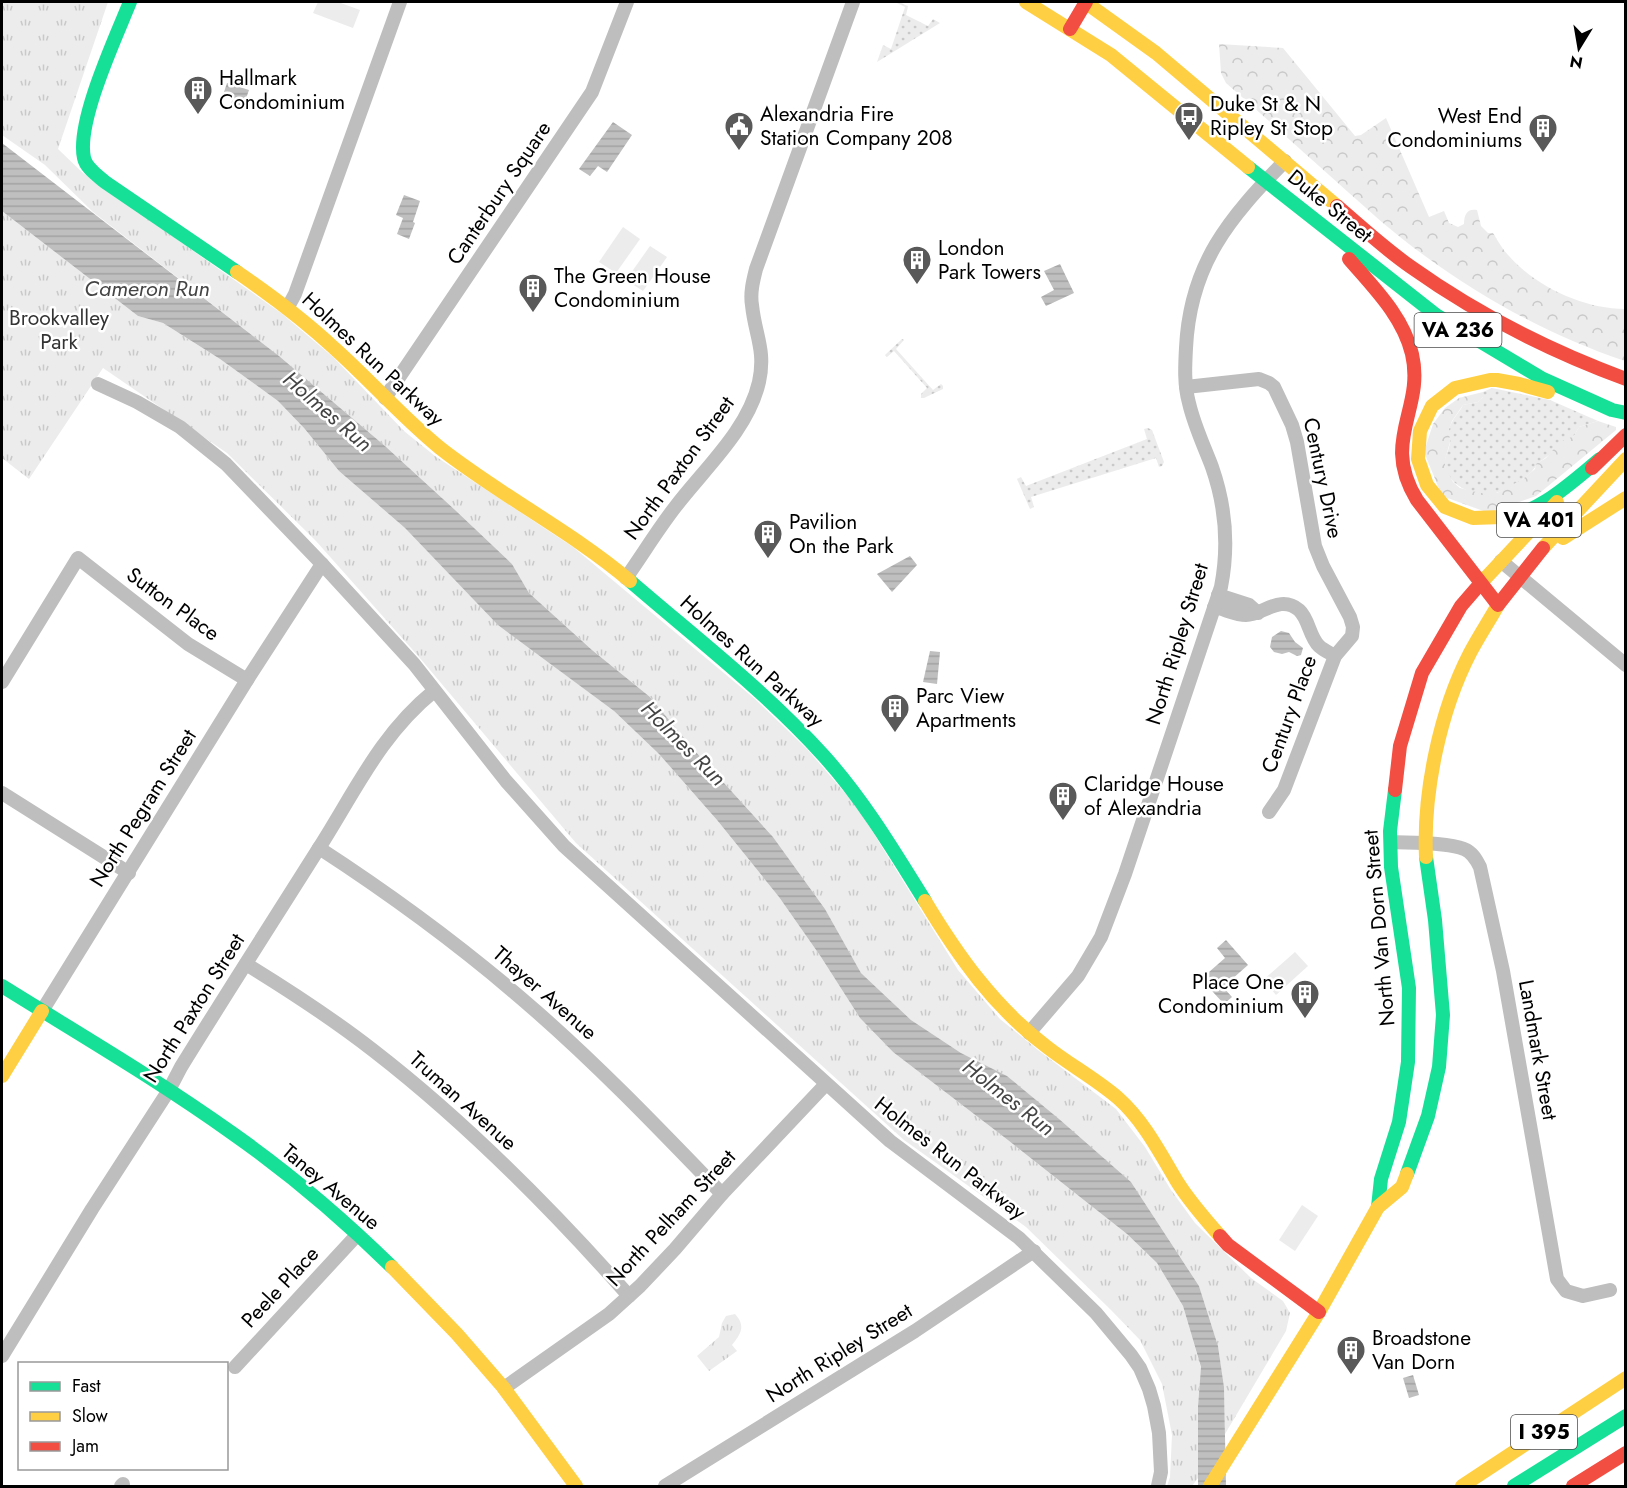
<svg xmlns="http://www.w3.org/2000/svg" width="1627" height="1488" font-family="Jost,sans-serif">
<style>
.grass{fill:url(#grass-dots)}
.forest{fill:url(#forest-crowns)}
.park{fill:url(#park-tufts)}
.pitch{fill:#ececec}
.water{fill:url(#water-rules)}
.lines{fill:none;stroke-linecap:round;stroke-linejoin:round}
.street{stroke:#bebebe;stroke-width:14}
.fast{stroke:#16e098;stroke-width:14}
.slow{stroke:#ffcf43;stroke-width:14}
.jam{stroke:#f24e42;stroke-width:14}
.labels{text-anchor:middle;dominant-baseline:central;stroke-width:5;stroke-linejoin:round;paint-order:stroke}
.shield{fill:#fff;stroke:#4c4c4c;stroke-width:1.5}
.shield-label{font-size:20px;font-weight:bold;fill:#000}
.poi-label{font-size:21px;fill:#000;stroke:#fff;text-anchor:start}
.street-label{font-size:21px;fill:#000;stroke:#fff}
.park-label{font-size:21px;fill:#333;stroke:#fff}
.water-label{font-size:22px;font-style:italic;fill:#444;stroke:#fff}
</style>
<defs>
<pattern id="grass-dots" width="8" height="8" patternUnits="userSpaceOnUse" patternTransform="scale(1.5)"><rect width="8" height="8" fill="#ececec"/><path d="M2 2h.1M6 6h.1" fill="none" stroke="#c9c9c9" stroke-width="1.8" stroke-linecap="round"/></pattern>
<pattern id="forest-crowns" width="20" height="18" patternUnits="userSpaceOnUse" patternTransform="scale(1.5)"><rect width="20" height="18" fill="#ececec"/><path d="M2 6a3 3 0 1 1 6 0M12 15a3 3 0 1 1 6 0" fill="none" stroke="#c9c9c9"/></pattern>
<pattern id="park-tufts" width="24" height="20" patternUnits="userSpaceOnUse" patternTransform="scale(1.5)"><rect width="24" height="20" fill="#ececec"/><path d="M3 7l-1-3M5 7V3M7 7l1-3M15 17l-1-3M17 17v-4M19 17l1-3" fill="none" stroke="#c9c9c9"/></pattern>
<pattern id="water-rules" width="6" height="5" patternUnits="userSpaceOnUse" patternTransform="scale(1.5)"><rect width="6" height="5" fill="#bfbfbf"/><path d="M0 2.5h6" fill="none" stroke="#a2a2a2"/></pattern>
</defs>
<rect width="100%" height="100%" fill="#fff"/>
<!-- grass -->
<g class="grass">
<polygon points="898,2 908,6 906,15 928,26 933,19 940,23 877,62 883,45 891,49 905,7 897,3"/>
<polygon points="902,339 904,340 896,349 933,390 941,384 943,386 943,389 924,398 921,398 921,394 927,388 894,351 887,357 885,355"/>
<path d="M1492,388L1550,400L1598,421L1579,427L1574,436L1537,464C1531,477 1509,488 1496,493C1477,500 1442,483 1445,461C1445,456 1448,452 1449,447C1451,441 1448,435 1449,429C1452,419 1459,413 1463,405L1478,402L1483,397V392Z"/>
<polygon points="1148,428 1152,430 1164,462 1162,466 1159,467 1156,458 1031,497 1034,507 1030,509 1017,479 1021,477 1026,486 1147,439 1144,429"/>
</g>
<!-- forest -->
<g class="forest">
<path d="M1219,44L1283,48L1355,136L1361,135L1386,118L1429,217L1444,211L1449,223L1458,227L1464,224C1464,215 1467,208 1477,210L1481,226L1488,233H1493C1498,241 1503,250 1509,256C1536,287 1584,309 1625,309V361C1553,337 1487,301 1425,256C1394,234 1366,208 1338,183C1301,150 1264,116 1226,83L1221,73Z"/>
<polygon points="1483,392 1483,397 1478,402 1463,405 1452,421 1449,429 1450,442 1445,460 1445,467 1453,482 1460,488 1480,493 1497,493 1523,479 1535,469 1536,464 1546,458 1560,442 1574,436 1579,427 1598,421 1616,427 1616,430 1536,496 1489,513 1442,496 1424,452 1433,424 1445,408 1459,398"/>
</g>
<!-- park -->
<g class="park">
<polygon points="2,2 108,2 58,149 83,173 281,313 333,357 404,431 435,456 573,547 755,699 807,749 858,808 958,970 1000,1019 1038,1050 1116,1109 1145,1147 1171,1190 1195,1223 1251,1278 1283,1301 1290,1313 1286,1331 1225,1434 1224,1387 1218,1346 1199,1286 1131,1182 1007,1076 961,1053 911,1020 861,973 825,909 773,837 694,750 650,697 592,650 529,593 512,564 454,509 385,446 279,356 93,212 45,165 2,135"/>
<polygon points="2,211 138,316 163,323 220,359 278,401 304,428 339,471 405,528 498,624 614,711 659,754 717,820 779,897 821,957 860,1018 893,1052 1004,1137 1127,1234 1157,1263 1183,1306 1201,1368 1198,1406 1198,1478 1192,1486 1167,1486 1170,1477 1172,1435 1162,1384 1140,1340 1111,1310 1026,1227 904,1140 576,843 419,657 316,541 227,453 103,368 29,479 2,458"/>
<path d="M735,1314C746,1326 741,1334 732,1345L737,1351L709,1371L697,1356L719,1337L722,1323L726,1316Z"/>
</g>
<!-- pitch -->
<g class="pitch">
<polygon points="318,2 338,2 360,10 353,28 313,13"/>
<polygon points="623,227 640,239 616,273 599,262"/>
<polygon points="650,246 667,257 643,291 626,280"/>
<polygon points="1295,952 1308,966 1276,995 1263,980"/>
<polygon points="1302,1205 1318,1216 1295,1251 1279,1240"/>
</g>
<!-- water -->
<g class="water">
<polygon points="227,83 249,90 242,110 230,106 233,99 223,95"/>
<polygon points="613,122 632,135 607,172 598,166 590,176 579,169"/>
<polygon points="2,143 279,356 385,446 454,509 512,564 529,593 592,650 650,697 694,750 773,837 825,909 861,973 911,1020 961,1053 1007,1076 1059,1119 1131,1182 1199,1286 1218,1346 1224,1387 1226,1486 1198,1486 1198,1406 1201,1367 1183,1306 1157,1263 1127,1234 1004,1137 893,1052 860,1018 821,957 779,897 717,820 659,754 614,711 498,625 405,528 339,471 304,428 278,401 220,359 163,323 138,316 2,211"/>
<polygon points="404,195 420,201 413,222 415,223 409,239 397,234 403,218 396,215"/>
<polygon points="1060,264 1074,293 1046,306 1041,297 1054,290 1044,271"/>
<polygon points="910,556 917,565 892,592 877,574"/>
<polygon points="1281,631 1289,633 1295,642 1303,648 1301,655 1297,656 1289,652 1282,654 1274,652 1270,647 1272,637"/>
<polygon points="930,651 940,652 937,684 923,682"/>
<polygon points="1226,940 1248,965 1223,987 1232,997 1224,1004 1201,979 1225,958 1217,948"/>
<polygon points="1413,1375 1419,1395 1409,1398 1403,1378"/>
</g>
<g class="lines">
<!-- street -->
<g class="street">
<polyline points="288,307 295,294 400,2"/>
<polyline points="98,384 137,402 180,427 226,464 322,564 414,664 506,781 564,846 890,1141 1019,1238 1096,1313 1131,1355 1140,1368 1149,1389 1154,1406 1159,1433 1161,1472 1158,1486"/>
<polyline points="1186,387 1259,379 1269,383 1274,387 1292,425 1297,442 1315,546 1323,566 1350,617 1353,627 1352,636 1335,656 1284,790 1269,812"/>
<polyline points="385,398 592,92 627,2"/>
<polyline points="1501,561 1626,665"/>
<path d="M626,578C643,554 658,529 676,506C705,468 748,430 759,382C766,350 755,335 752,305C750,293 753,281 756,269L853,2"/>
<polyline points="1218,595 1249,605 1258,613"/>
<path d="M1214,607C1224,609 1236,615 1246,615C1263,615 1280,594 1299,610C1309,619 1309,636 1319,646C1323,650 1330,653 1335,656"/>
<polyline points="2,682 78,558 188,644 247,680"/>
<polyline points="2,793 129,873"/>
<path d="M1391,842C1410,843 1447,842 1464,849C1472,852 1476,859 1480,867L1503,971L1557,1279L1566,1291L1583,1296L1610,1290"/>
<path d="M319,848C396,898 469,952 537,1012C602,1069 662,1132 722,1194"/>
<path d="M246,964C290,991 333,1019 374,1051C467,1123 551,1208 629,1296"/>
<polyline points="42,1011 247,680 322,564"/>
<path d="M1029,1033L1078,976L1101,937L1125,874L1221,587C1229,546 1226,507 1212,467C1204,446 1194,425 1189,403C1184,385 1185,366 1186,348C1190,264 1229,218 1285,161"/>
<path d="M2,1356L92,1209L169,1090L181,1067C226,994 273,921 319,848C356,790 380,735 434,691"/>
<polyline points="235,1367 357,1235"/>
<polyline points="504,1388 609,1314 640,1286 675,1249 722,1194 826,1084"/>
<polyline points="121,1486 123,1484"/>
<polyline points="665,1486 915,1331 1034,1251"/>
</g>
<!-- fast -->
<g class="fast">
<path d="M130,2C116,37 76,122 84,158C86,168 97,175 105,182L237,272"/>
<polyline points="1248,167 1436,315 1543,379 1612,410 1626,413"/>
<path d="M1502,517C1537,516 1574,480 1600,459"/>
<path d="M630,581C696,638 765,691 823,755C863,799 894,851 925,901"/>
<path d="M2,986C79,1034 158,1080 232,1133C289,1173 342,1218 392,1267"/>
<polyline points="1407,1174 1428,1116 1439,1067 1443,1015 1435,920 1426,857"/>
<polyline points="1378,1207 1381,1179 1399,1122 1408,1062 1409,988 1391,867 1390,831 1395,790"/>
<polyline points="1514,1486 1626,1416"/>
</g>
<!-- slow -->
<g class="slow">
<polyline points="1026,2 1111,55 1248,167"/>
<polyline points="1085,2 1156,53 1337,206"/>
<path d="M237,272C272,296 304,320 334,348C370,380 402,417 440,448C501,496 571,531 630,581"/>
<polyline points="1502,517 1473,518 1445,507 1427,485 1418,459 1420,431 1432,406 1455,388 1490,380 1497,380 1519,384 1548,392"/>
<polyline points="1563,538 1626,498"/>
<polyline points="1543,548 1626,459"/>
<polyline points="1480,584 1557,502"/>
<path d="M1426,857C1423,792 1440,711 1470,653C1479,636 1489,621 1498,605"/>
<path d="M925,901C958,956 995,1008 1047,1047C1070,1065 1096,1079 1118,1098C1144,1121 1160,1153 1178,1183C1190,1202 1205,1219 1220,1236"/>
<polyline points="2,1076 42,1011"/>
<polyline points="392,1267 457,1334 503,1387 576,1486"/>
<polyline points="1210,1486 1319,1312 1378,1207 1402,1187 1407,1174"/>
<polyline points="1462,1486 1626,1378"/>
</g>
<!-- jam -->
<g class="jam">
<polyline points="1070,29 1086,2"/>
<path d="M1337,206C1361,227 1385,249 1411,267C1477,314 1550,351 1626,379"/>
<path d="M1349,259C1373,287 1403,316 1412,354C1425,410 1380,440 1417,500L1498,605L1543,548"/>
<polyline points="1592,468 1626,435"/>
<polyline points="1395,790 1400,746 1422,673 1461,606 1480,584"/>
<polyline points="1220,1236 1228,1245 1319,1312"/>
<polyline points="1573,1486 1626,1453"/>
</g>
</g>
<!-- icons -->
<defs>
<g id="building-pin" transform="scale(1.5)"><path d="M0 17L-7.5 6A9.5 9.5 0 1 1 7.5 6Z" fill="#595959" stroke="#fff"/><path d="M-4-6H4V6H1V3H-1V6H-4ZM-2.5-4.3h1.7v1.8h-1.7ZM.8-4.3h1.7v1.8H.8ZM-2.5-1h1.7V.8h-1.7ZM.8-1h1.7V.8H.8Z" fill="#fff"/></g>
<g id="bus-pin" transform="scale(1.5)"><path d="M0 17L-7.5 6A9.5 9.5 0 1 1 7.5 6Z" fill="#595959" stroke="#fff"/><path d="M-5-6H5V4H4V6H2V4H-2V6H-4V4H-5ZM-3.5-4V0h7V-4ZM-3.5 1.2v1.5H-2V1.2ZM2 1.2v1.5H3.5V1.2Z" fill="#fff"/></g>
<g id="civic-pin" transform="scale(1.5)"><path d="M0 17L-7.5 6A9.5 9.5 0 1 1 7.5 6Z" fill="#595959" stroke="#fff"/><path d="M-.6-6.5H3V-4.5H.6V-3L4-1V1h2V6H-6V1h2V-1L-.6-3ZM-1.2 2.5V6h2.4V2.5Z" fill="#fff"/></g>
</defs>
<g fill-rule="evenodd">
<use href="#building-pin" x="198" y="90"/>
<use href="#bus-pin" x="1189" y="116"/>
<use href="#civic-pin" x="739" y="126"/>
<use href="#building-pin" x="1543" y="128"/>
<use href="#building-pin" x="917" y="260"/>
<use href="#building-pin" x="533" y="288"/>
<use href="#building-pin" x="768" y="534"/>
<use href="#building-pin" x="895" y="708"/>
<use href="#building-pin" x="1063" y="796"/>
<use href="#building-pin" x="1305" y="994"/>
<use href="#building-pin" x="1351" y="1350"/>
</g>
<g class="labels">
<!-- shield labels -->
<g class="shield">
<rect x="1414.5" y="313" width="87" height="34" rx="4.5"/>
<rect x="1497" y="503" width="84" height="34" rx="4.5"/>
<rect x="1511" y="1415" width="66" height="34" rx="4.5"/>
</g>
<g class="shield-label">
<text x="1458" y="330">VA 236</text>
<text x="1539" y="520">VA 401</text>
<text x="1544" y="1432">I 395</text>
</g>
<!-- poi labels -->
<g class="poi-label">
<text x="219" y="78">Hallmark<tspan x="219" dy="24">Condominium</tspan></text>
<text x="1210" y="104">Duke St &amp; N<tspan x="1210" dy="24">Ripley St Stop</tspan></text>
<text x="760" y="114">Alexandria Fire<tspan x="760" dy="24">Station Company 208</tspan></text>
<text x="1522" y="116" text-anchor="end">West End<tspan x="1522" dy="24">Condominiums</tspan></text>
<text x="938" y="248">London<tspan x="938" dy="24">Park Towers</tspan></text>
<text x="554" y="276">The Green House<tspan x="554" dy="24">Condominium</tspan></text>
<text x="789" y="522">Pavilion<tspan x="789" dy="24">On the Park</tspan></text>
<text x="916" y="696">Parc View<tspan x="916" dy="24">Apartments</tspan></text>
<text x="1084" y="784">Claridge House<tspan x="1084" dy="24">of Alexandria</tspan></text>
<text x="1284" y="982" text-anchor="end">Place One<tspan x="1284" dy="24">Condominium</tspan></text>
<text x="1372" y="1338">Broadstone<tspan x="1372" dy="24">Van Dorn</tspan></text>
</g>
<!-- street labels -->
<g class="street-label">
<text transform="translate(499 193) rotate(-56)">Canterbury Square</text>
<text transform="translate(1330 206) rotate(39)">Duke Street</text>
<text transform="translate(373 359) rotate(43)">Holmes Run Parkway</text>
<text transform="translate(679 468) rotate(-54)">North Paxton Street</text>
<text transform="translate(1323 478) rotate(78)">Century Drive</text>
<text transform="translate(173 604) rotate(36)">Sutton Place</text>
<text transform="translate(1177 644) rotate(-73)">North Ripley Street</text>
<text transform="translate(752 661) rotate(42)">Holmes Run Parkway</text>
<text transform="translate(1289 714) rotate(-70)">Century Place</text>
<text transform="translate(143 808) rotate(-58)">North Pegram Street</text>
<text transform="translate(1379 928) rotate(-95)">North Van Dorn Street</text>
<text transform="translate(545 993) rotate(41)">Thayer Avenue</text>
<text transform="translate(194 1008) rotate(-58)">North Paxton Street</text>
<text transform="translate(1538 1050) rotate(80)">Landmark Street</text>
<text transform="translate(463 1101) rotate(42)">Truman Avenue</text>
<text transform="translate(950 1158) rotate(38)">Holmes Run Parkway</text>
<text transform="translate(331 1187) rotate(40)">Taney Avenue</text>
<text transform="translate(671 1218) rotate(-47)">North Pelham Street</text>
<text transform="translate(280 1287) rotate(-47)">Peele Place</text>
<text transform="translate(839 1353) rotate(-32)">North Ripley Street</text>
</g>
<!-- park labels -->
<g class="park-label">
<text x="59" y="318">Brookvalley<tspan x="59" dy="24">Park</tspan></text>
</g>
<!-- water labels -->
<g class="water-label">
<text x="147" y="288">Cameron Run</text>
<text transform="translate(328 411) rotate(41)">Holmes Run</text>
<text transform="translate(684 743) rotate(45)">Holmes Run</text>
<text transform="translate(1009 1097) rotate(38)">Holmes Run</text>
</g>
</g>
<!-- border -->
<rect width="1627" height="1488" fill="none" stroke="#000000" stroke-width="6"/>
<!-- legend -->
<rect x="18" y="1362" width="210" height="108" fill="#ffffff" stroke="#999999" stroke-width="1.5"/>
<rect x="30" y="1382" width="30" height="9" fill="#16e098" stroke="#999999" stroke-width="1.5"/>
<text x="72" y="1392" font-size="18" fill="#000000">Fast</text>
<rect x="30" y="1412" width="30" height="9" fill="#ffcf43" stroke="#999999" stroke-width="1.5"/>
<text x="72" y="1422" font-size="18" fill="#000000">Slow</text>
<rect x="30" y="1442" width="30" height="9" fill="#f24e42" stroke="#999999" stroke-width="1.5"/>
<text x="72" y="1452" font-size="18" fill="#000000">Jam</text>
<!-- north arrow -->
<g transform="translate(1579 48) rotate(191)" stroke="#ffffff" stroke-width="4.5" paint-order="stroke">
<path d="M0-4.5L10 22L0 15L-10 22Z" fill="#000000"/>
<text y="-9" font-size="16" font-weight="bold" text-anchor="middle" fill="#000000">N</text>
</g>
</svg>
